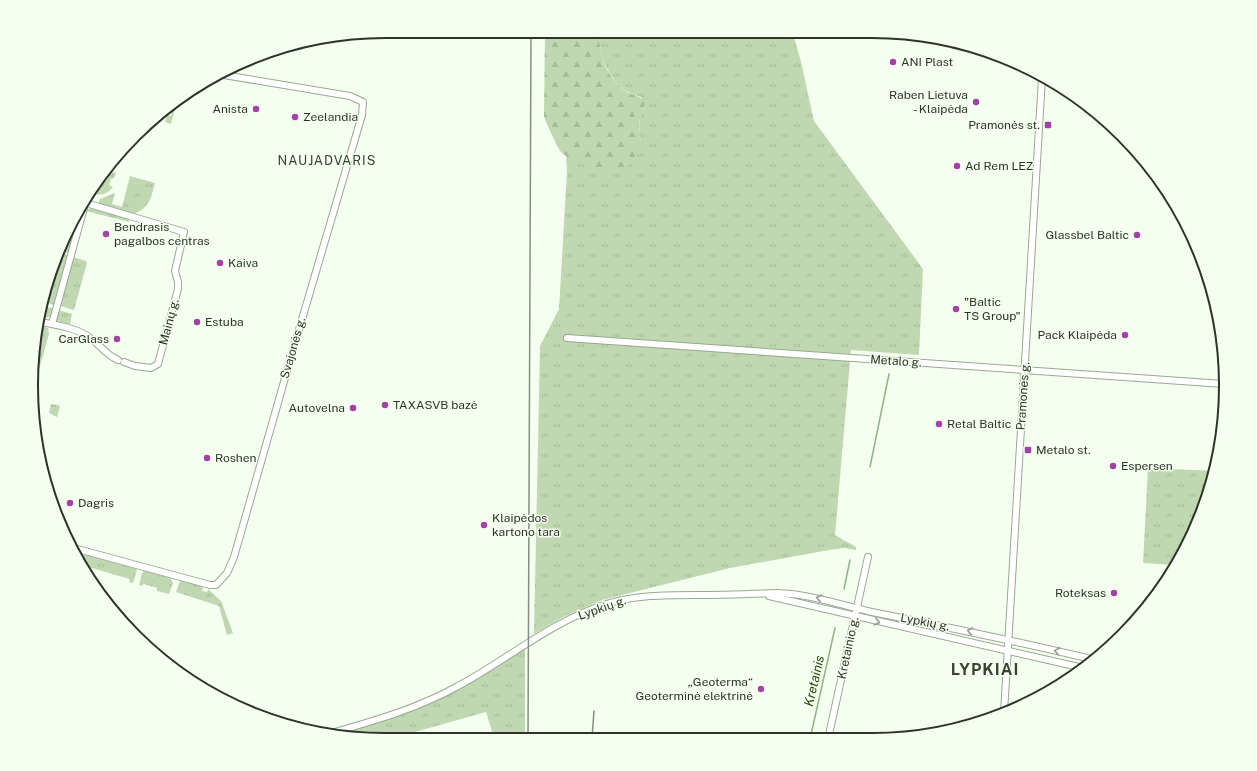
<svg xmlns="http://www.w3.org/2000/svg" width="1257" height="771" font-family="'Public Sans',sans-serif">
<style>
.grass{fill:url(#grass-tufts)}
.forest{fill:url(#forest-firs)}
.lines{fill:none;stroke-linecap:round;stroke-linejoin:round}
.stream{stroke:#94b182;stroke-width:1.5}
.minor-casing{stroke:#99a890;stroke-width:8}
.minor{stroke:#fff;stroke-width:6}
.rail{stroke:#848d81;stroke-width:1.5}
.oneway{stroke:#969994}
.poi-dot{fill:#a441a7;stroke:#f5fff0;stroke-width:1.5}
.labels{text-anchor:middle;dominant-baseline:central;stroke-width:3;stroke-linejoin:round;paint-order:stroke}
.poi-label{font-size:12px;fill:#2c3329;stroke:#f5fff0;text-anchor:start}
.street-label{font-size:12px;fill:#2c3329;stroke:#f5fff0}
.neighbourhood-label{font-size:13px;letter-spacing:1px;fill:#36432e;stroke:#f5fff0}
.water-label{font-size:13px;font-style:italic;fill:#244701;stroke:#f5fff0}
.district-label{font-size:16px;font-weight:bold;letter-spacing:1px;fill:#36432e;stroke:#f5fff0}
.rim{fill:none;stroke:#2c3329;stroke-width:2}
</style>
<defs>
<pattern id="grass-tufts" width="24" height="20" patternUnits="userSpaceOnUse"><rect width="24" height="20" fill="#c0d8b2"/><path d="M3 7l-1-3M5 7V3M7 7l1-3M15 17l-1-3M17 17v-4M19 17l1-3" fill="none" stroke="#a5ba99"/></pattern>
<pattern id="forest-firs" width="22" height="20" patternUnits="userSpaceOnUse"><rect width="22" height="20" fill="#c0d8b2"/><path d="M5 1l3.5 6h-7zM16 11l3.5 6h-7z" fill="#a5ba99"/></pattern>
</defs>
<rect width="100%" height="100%" fill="#f5fff0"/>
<!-- grass -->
<g class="grass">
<path d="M596,32L793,33L801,62L814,121L923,269L919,355L851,350L835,535L856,547V550L844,548L829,550L730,568L602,600L565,616L534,634L540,346L559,309L567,171L566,156L582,163L641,142L639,127L640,117L644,108L641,97C635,95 629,93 624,90C616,85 604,66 602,56C600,48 600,40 596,32Z"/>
<polygon points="177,101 171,124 165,122 167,115 171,116 172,110 169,109 171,105"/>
<path d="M104,170L116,173L114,178L111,179L109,185L113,187C107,195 100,195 91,194Z"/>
<path d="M130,176L155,183C151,198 150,207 134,214L98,204L100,199L115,193L112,204L122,207Z"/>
<polygon points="90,208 126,218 129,220 129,222 86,211"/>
<polygon points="75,224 68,253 61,251"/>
<polygon points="60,253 68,255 54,305 47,303"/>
<polygon points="73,257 86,261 87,263 74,310 60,306"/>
<polygon points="46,307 53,308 51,316 47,318 43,317"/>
<polygon points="58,310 72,314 70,324 58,321 57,320"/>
<polygon points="41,326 48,328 49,334 32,394 31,385"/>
<polygon points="51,404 58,405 60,407 57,417 49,413"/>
<polygon points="1148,468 1215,471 1214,477 1190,542 1175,565 1143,563"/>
<polygon points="86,555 134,568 137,570 133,583 131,583 129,581 130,579 85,566 84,568 81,563 83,556"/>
<polygon points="145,570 169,576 173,583 169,594 157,591 157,588 144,584 141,586 139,585 142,573"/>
<polygon points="183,580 203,587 202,591 207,592 208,589 221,601 233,633 227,635 219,606 176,592 180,581"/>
<polygon points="525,645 525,738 494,738 486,712 397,737 339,737 333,735 418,709 452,693"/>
</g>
<!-- forest -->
<path class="forest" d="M545,32H596C600,40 600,48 602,56C604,68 613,80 621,88C629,96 638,93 645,102C644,111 639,117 639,126C639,131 641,136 641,141C641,151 633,161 626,167C615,178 570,162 561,152C558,148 545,121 544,116Z"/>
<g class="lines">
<!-- stream -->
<g class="stream">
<polyline points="870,467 889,374"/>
<polyline points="844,589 850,560"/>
<polyline points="810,739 835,628"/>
</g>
<!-- minor casing -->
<g class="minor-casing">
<g id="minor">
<polyline points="86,203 184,232 182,240"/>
<path d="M41,322C57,325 76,328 89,337C99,344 106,355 118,360"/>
<polyline points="52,324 84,208"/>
<polyline points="567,338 1224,384"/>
<polyline points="124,362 135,366 151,368 158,364 178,289 178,282 175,271 181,245"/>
<polyline points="74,548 210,585 216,585 227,573 234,557 293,350 362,115 363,102 350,96 224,75"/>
<polyline points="769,596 1083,668"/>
<polyline points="1004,713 1042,78"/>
<path d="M328,734C373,721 417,709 458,686C507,660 552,621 606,604C635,595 665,595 696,595C723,595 750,594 777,593C810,594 841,605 872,612C947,627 1021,642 1095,660"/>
<polyline points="828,739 868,557"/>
</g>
</g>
<!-- minor -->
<use href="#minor" class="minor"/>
<!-- rail -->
<g class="rail">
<polyline points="528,738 531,32"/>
<polyline points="592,738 594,711"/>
</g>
</g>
<!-- one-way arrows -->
<defs><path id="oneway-chevron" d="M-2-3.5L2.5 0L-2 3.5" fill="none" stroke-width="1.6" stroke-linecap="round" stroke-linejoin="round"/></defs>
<g class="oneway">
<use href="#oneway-chevron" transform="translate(819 598) rotate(-168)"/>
<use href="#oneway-chevron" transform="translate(877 622) rotate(13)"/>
<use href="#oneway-chevron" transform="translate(970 631) rotate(-169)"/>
<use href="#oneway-chevron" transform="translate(1057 651) rotate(-167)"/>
</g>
<!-- markers -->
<g class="poi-dot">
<circle cx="893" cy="62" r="4"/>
<circle cx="976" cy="102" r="4"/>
<circle cx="256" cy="109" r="4"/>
<circle cx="295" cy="117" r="4"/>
<rect x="1044" y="121" width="8" height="8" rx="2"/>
<circle cx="957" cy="166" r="4"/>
<circle cx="106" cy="234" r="4"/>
<circle cx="1137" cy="235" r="4"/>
<circle cx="220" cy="263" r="4"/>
<circle cx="956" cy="309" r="4"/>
<circle cx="197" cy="322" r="4"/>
<circle cx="1125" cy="335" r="4"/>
<circle cx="117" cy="339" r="4"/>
<circle cx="385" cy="405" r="4"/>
<circle cx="353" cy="408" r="4"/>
<circle cx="939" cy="424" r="4"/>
<rect x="1024" y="446" width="8" height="8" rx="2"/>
<circle cx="207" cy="458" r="4"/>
<circle cx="1113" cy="466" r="4"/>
<circle cx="70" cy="503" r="4"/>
<circle cx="484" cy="525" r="4"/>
<circle cx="1114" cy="593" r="4"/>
<circle cx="761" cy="689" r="4"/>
</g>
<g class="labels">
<!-- poi labels -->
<g class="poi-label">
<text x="901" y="62">ANI Plast</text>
<text x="968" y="95" text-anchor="end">Raben Lietuva<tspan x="968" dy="14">- Klaipėda</tspan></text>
<text x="248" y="109" text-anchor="end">Anista</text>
<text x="303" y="117">Zeelandia</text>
<text x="1040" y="125" text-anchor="end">Pramonės st.</text>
<text x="965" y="166">Ad Rem LEZ</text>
<text x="114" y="227">Bendrasis<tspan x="114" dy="14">pagalbos centras</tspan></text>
<text x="1129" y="235" text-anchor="end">Glassbel Baltic</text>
<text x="228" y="263">Kaiva</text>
<text x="964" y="302">"Baltic<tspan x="964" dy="14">TS Group"</tspan></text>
<text x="205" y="322">Estuba</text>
<text x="1117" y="335" text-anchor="end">Pack Klaipėda</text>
<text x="109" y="339" text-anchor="end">CarGlass</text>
<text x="393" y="405">TAXASVB bazė</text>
<text x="345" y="408" text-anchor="end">Autovelna</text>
<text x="947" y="424">Retal Baltic</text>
<text x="1036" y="450">Metalo st.</text>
<text x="215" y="458">Roshen</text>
<text x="1121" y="466">Espersen</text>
<text x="78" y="503">Dagris</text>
<text x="492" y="518">Klaipėdos<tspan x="492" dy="14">kartono tara</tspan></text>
<text x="1106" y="593" text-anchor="end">Roteksas</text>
<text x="753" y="682" text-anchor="end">„Geoterma“<tspan x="753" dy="14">Geoterminė elektrinė</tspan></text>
</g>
<!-- street labels -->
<g class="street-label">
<text transform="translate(169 322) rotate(-75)">Mainų g.</text>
<text transform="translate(293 348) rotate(-74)">Svajonės g.</text>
<text transform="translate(896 361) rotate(4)">Metalo g.</text>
<text transform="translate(1023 396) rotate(-86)">Pramonės g.</text>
<text transform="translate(602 608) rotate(-19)">Lypkių g.</text>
<text transform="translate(925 622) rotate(11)">Lypkių g.</text>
<text transform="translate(848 648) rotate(-78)">Kretainio g.</text>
</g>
<!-- neighbourhood labels -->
<g class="neighbourhood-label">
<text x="327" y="160">NAUJADVARIS</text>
</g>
<!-- water labels -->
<g class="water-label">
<text transform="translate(814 681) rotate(-77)">Kretainis</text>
</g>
<!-- district labels -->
<g class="district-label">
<text x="985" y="669">LYPKIAI</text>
</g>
</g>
<!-- crop -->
<path d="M0 0H1257V771H0ZM385 38H872A347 347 0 0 1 1219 385V386A347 347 0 0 1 872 733H385A347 347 0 0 1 38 386V385A347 347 0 0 1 385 38Z" fill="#f5fff0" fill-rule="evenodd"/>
<path class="rim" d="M385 38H872A347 347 0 0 1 1219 385V386A347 347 0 0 1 872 733H385A347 347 0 0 1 38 386V385A347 347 0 0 1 385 38Z"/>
</svg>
